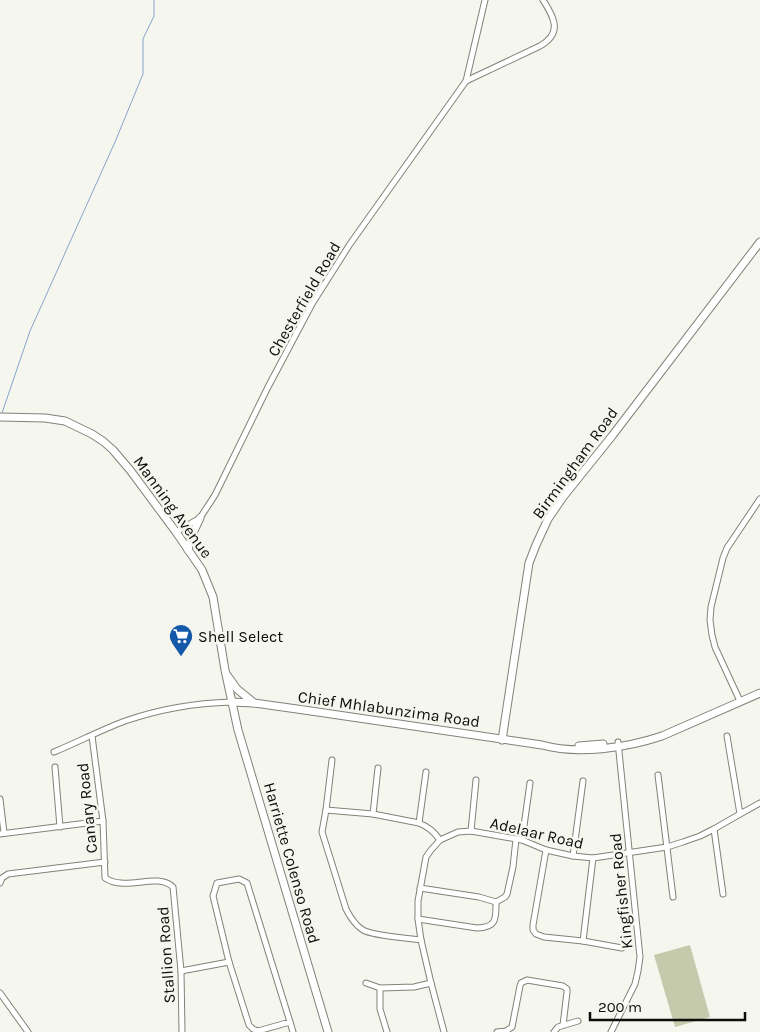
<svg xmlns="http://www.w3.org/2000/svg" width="760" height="1032" font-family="Karla,sans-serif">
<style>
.park{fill:#c6caac}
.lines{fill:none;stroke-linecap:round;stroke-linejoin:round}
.stream{stroke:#88a4ca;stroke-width:1}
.street-casing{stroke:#818279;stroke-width:7}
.secondary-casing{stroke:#818279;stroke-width:9}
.street{stroke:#fff;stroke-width:5}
.secondary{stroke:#fff;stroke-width:7}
.labels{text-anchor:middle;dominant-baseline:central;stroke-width:5;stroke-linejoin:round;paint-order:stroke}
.street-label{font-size:16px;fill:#0d0d0a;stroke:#f5f6ed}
.poi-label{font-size:16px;fill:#0d0d0a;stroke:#f5f6ed;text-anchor:start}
</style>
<rect width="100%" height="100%" fill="#f5f6ed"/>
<!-- park -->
<polygon class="park" points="690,945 710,1017 675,1027 654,955"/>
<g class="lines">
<!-- stream -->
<polyline class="stream" points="2,413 30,331 115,142 143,74 143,39 154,16 154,0"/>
<!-- street casing -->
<g class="street-casing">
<g id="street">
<path d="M466,81L540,46C563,33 554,17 543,0"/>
<polyline points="176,532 200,518 215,495 268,387 312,304 350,244 466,81 485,0"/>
<polyline points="740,701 715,647 712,635 710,620 711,607 723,558 727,548 760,499"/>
<path d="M92,736L103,821L105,878C110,881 115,883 121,883C137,885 160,875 173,887L181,971L182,1032"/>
<polyline points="727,736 740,814"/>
<path d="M54,752C78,742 101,730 125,721C160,709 195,703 231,702"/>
<path d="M332,760L326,810L322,832L346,909C350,917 355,925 363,930C373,936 408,938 421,940"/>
<polyline points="55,767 60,827"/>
<polyline points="658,775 673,897"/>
<polyline points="0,799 4,833"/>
<path d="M326,810L373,814L419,823C429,827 434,832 440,840"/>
<polyline points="373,814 378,768"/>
<polyline points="419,823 426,772"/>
<polyline points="714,829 723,894"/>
<polyline points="471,831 476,780"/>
<polyline points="0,834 103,821"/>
<polyline points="522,840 530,783"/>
<polyline points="546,850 533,925 533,930 536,934 544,937 583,941 622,948"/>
<polyline points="573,856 583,781"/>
<polygon points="239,879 247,883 290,1022 258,1031 253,1029 249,1025 229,962 213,896 217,883"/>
<polyline points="0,883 2,878 8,874 105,862"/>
<polyline points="420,888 479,897 496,902"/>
<path d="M418,919L477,928C497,928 496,918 496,902L505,897L507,894L513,867L516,839"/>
<polyline points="583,941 593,858"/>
<polyline points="181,971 229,962"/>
<polyline points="366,983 380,988 414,987 431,983"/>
<polyline points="380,988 380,1009 387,1032"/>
<polyline points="0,993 28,1032"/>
<polyline points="290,1022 293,1032"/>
<polyline points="444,1032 431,983 421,940 418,919 418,901 426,857 431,850 440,840 458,832 471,831 522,840 546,850 573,856 593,858 667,847 683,842 700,836 714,829 740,814 760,803"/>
<polyline points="497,1032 506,1031 512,1027 520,986 521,983 527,980 563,986 567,989 567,992 563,1025"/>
<polyline points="554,1032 558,1027 578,1021"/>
<polyline points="611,1032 635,984 638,971 640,957 618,742"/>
</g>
</g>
<!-- secondary casing -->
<g class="secondary-casing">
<g id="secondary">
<polyline points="0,417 45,418 65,421 92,434 104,442 113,450 130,470 176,532 202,570 213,597 225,670 238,730 328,1032"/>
<polyline points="188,550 191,537 200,518"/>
<polyline points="227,675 237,689 254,703"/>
<path d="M231,702L254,703L304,710L542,745C578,755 626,748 662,736L760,693"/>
<polyline points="502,740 529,563 536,545 548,519 563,497 612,436 760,242"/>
<polyline points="579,746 603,744"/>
</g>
</g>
<!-- street -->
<use href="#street" class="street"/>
<!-- secondary -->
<use href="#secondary" class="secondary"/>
</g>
<!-- icons -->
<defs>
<g id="supermarket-pin" transform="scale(1.25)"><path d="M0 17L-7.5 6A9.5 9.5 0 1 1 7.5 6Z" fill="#1459a9" stroke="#f5f6ed"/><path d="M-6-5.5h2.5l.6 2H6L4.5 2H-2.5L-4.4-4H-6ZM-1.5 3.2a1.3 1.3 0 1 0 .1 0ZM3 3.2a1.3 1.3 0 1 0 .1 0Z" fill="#fff"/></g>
</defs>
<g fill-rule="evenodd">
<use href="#supermarket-pin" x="181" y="636"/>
</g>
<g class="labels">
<!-- street labels -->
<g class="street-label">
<text transform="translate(304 299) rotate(-60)">Chesterfield Road</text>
<text transform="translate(575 463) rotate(-54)">Birmingham Road</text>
<text transform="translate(173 507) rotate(54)">Manning Avenue</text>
<text transform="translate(389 709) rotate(8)">Chief Mhlabunzima Road</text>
<text transform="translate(87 808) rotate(-96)">Canary Road</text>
<text transform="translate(537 833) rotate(13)">Adelaar Road</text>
<text transform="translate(292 863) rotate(74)">Harriette Colenso Road</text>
<text transform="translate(621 891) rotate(-96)">Kingfisher Road</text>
<text transform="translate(166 955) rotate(-94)">Stallion Road</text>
</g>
<!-- poi labels -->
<g class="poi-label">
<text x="198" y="636">Shell Select</text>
</g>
</g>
<!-- scale -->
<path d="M590 1012v8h155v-8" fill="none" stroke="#0d0d0a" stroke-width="2.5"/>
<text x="598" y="1012" font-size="15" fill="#0d0d0a" stroke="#f5f6ed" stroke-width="4" paint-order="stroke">200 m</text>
</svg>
